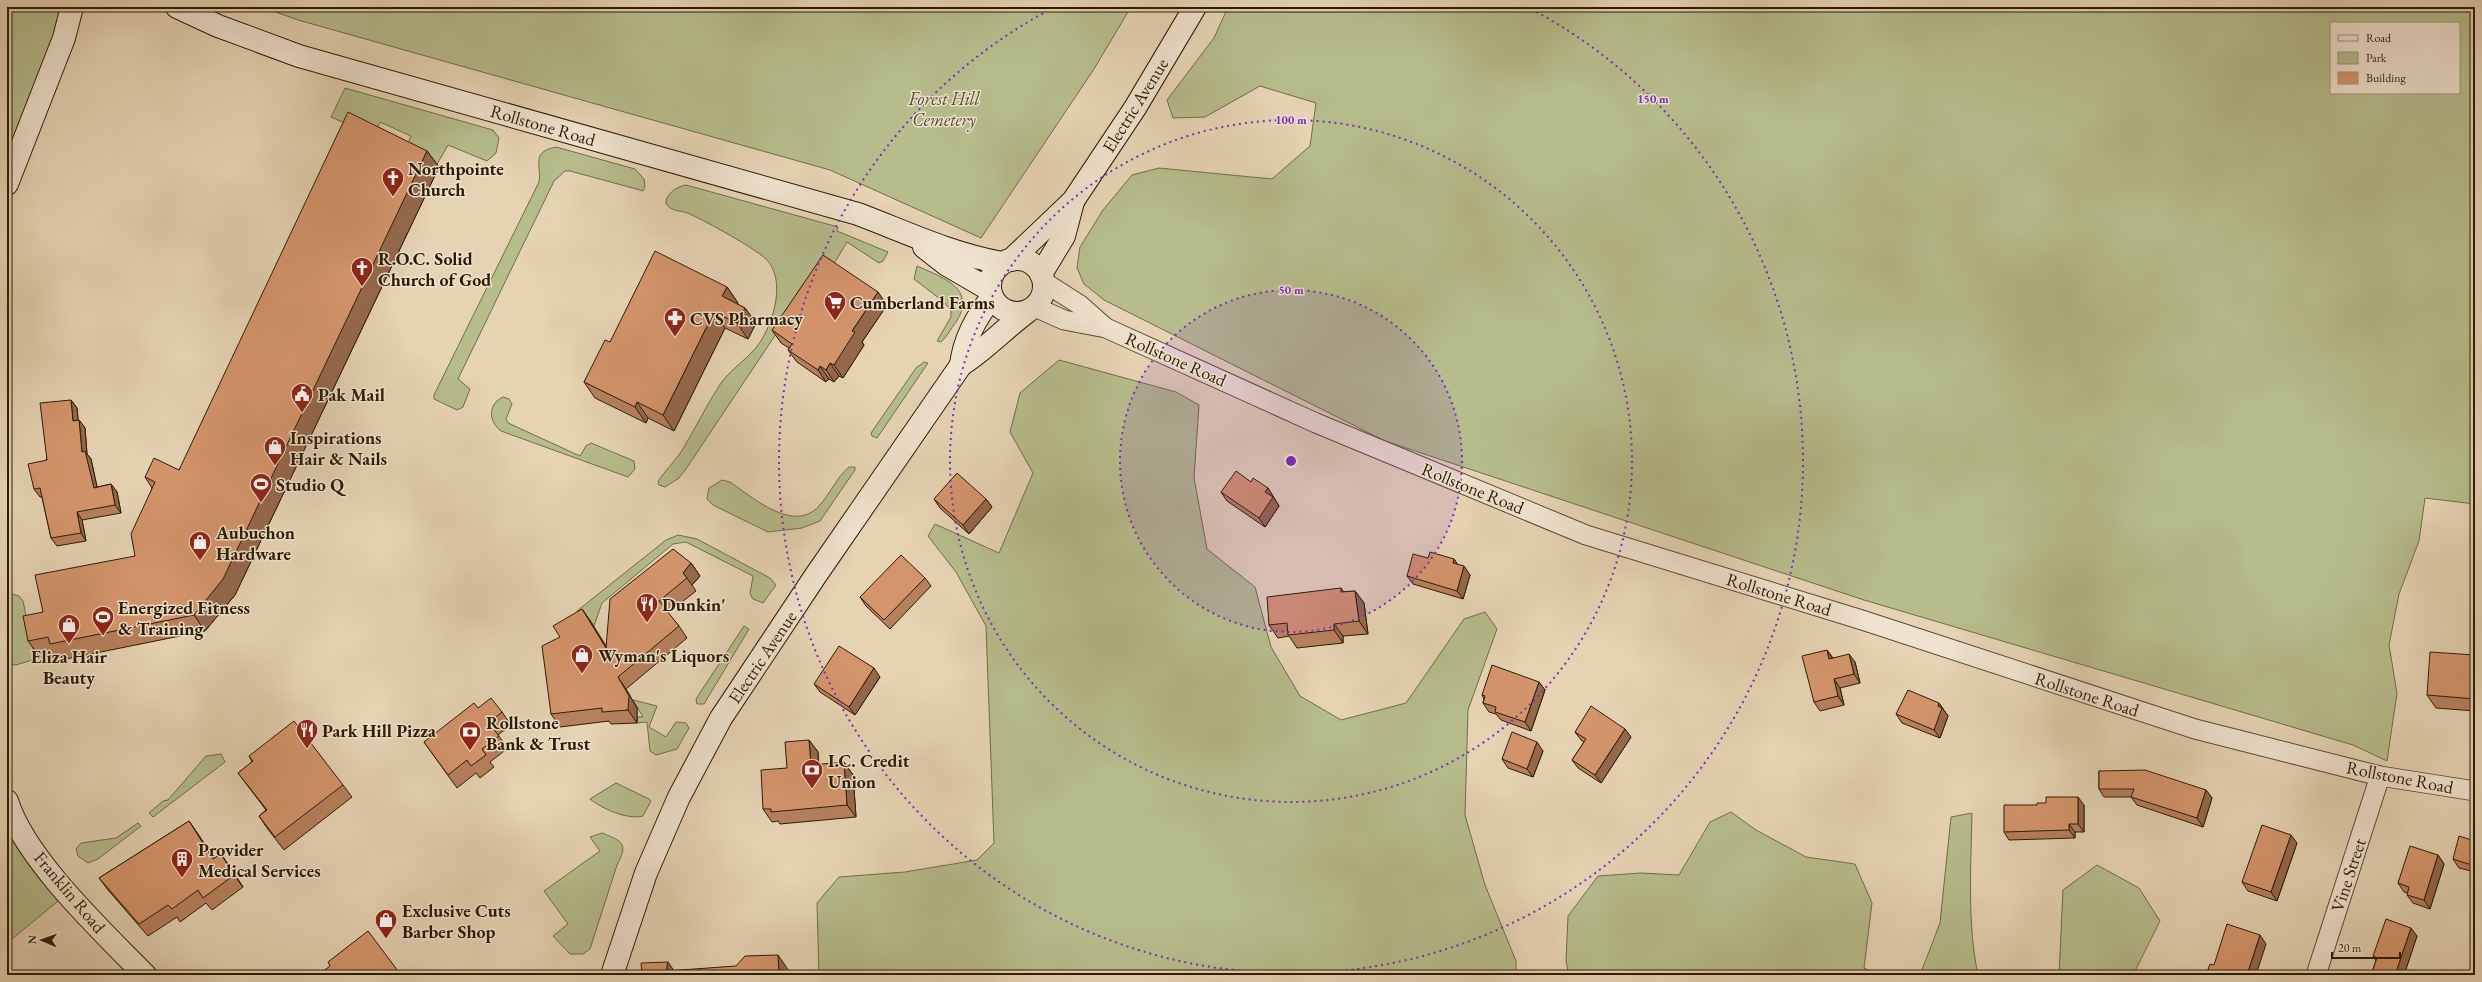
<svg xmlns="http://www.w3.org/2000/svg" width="2482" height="982" font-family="'EB Garamond',serif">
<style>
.green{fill:#b6bc8c;stroke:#716c48;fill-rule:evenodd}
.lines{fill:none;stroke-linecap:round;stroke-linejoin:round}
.minor-casing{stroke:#5a4931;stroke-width:21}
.secondary-casing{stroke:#2c1b05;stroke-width:24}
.minor{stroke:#efe2ce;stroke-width:19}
.secondary{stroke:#efe2ce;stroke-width:22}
.wall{fill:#b7805d;stroke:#2c1b05}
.shaded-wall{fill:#95684c;stroke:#2c1b05}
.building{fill:#d5956c;stroke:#2c1b05}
.ring{fill:none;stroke:#7b2cbf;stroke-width:2;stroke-dasharray:2 4}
.labels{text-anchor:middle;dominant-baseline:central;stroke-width:3;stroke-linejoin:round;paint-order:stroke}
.park-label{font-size:18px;font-style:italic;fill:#554b2e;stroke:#efe2ce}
.street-label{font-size:18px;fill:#2c1b05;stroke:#efe2ce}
.poi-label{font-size:18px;font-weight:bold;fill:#2c1b05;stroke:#efe2ce;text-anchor:start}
.centre{fill:#7b2cbf;stroke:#efe2ce;stroke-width:2}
.ring-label{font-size:12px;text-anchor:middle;font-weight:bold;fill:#7b2cbf;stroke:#efe2ce;stroke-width:3;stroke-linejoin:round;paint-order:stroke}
</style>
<rect width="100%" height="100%" fill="#e6d3b4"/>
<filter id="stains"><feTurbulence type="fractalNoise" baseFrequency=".005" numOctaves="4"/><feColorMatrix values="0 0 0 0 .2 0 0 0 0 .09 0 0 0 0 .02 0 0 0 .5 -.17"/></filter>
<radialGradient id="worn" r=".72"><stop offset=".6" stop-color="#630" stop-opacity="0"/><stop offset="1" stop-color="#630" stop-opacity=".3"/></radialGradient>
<!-- green -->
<g class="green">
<polygon points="7,7 72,7 7,184"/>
<polygon points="262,7 1131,7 1094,69 981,238 830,170 298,20"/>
<path d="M1228,7H2475V504L2425,498L2419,541L2399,594L2389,645L2397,693L2387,761L2353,745L1864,600L1385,441L1104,300L1084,284L1077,268L1080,247L1103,210L1132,175L1159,168L1272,179L1310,146L1316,103L1260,86L1205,117L1173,118L1167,100L1214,38ZM2331,23H2459V93H2331Z"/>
<polygon points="345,88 493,130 499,138 496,153 487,161 448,145 436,166 405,151 411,136 380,122 374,136 331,117"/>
<path d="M556,147L635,169L644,179L645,187L643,191L640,190L570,171H565L554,181L458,379L470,389L463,407L457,410L434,399V395L539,182C542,166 530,152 556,147Z"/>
<path d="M686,185L838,227L837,231L888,252L883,261L879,263L847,242L832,267L776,334L686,469L679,478L665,487L659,485L658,481C665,471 674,462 681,452C694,431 705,408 719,386C728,372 743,362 755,349C772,329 788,281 766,259C753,247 707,222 690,214C681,210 672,212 666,204C665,194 678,186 686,185Z"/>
<path d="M917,266C941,277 978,288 956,322C951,328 947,337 941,342L937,341L951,317V311L944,302L914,279Z"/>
<polygon points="1059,360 1176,392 1199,405 1194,478 1207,549 1255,587 1271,647 1300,696 1341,720 1406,703 1464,619 1485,612 1497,629 1468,710 1465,815 1485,885 1516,961 1516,975 819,975 817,903 839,877 905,872 977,860 994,843 986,626 956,572 928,536 935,524 999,553 1033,473 1010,432 1020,393"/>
<polygon points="924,362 928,363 877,438 872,436 871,433 916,368"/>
<path d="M503,397L509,399L512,404L506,419L508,423L580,456L586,446L591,443L634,461L635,469L628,477L501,431C488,421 488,404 503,397Z"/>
<path d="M849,467H855V470L820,521L802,528L768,532L713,505L707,499L709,488L722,480L730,482C752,497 794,534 819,506C830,494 837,477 849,467Z"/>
<polygon points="678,535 697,539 770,578 776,585 763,603 753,599 750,594 753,576 686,542 673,544 602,603 594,626 578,616 577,611 666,540"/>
<polygon points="12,594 19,596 23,601 35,659 16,665 7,664 7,595"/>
<polygon points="744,626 749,629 704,704 697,704 696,699"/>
<polygon points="633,700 657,706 649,727 666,737 676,722 686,723 689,728 677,749 656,755 650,751 647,722 637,723 637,717 643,717"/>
<polygon points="221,754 225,762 153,817 149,813 163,801 168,800 206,756"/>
<path d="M616,783L649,799L651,801L643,816C627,820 603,809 590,799Z"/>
<polygon points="7,801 68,893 7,943"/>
<polygon points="1731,812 1756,830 1806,857 1855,864 1872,903 1864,968 1879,975 1569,975 1566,961 1568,916 1598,876 1641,873 1679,875 1710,822"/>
<path d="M1972,813C1971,866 1967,922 1978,975H1920L1940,923L1951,817Z"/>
<polygon points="138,823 141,826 98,859 88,863 78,856 76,849 81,843 116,838"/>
<path d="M602,833C622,841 629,843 617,865L590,949L583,954H570L553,936L568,924L544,891L600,851L590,837Z"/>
<polygon points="2097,865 2139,888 2160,921 2133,975 2059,975 2063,890"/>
</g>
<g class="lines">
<!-- minor casing -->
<g class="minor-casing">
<g id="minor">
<polyline points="1044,282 1080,305 1106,328"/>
<polyline points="1035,307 1064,320 1106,328 1316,423 1586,535 1862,620 2195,729 2380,776 2475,791"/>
<polyline points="2316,975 2380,776"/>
</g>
</g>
<!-- secondary casing -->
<g class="secondary-casing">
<g id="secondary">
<path d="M177,7L218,26L299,56L858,214C908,233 949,253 1002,263"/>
<polyline points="7,184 64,38 72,7"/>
<polyline points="924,247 947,265 990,290"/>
<circle cx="1017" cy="286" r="27"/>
<polyline points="1011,260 1073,201 1135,108 1195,7"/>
<polyline points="1041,274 1064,236 1073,202"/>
<path d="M961,365C964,339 976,318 992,297"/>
<path d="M7,801C25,859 102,931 145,975"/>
<path d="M612,975L646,873L679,797L721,718L816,575L961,365C985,350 1004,329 1027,312"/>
</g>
</g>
<!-- minor -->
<use href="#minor" class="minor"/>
<!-- secondary -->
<use href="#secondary" class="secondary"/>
</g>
<!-- wall -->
<g class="wall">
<polygon points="427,151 439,167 235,595 205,631 61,660 57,654 40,657 28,641 43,612 135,556 152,488 145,477 179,470"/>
<polygon points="727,287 738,303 737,304 745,308 756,323 748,339 725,328 674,431 648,418 646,423 595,398 584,382 610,342"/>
<polygon points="887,305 862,342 864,345 843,378 839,376 834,382 829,379 826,382 797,362 788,350 789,348 781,343 772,330"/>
<polygon points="71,400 77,408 78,420 79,420 85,428 87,454 91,459 97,487 111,484 117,492 121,513 82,520 86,541 57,546 51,538 42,497 40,497 34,489"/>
<polygon points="1251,482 1268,488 1279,506 1265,527 1227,501 1221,492"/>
<polygon points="934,499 986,499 992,507 969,534 940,508"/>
<polygon points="1428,558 1454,559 1457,564 1470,575 1463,599 1413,584 1407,576"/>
<polygon points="691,563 700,576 692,585 696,591 668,613 679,626 687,638 626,689 637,708 637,723 611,724 609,721 560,727 551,714 560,637 582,609 591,622 606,647"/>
<polygon points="925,578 931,586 890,629 866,606 860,597"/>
<polygon points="1341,588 1344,592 1355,591 1364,603 1368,634 1343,636 1343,643 1297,648 1289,636 1278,638 1269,625"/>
<polygon points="1827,650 1833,658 1855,662 1860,683 1840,688 1844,705 1820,711 1814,702"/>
<polygon points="2475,655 2475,711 2436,708 2427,695"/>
<polygon points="880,677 855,715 820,692 814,684"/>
<polygon points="1539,682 1545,690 1531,731 1501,720 1496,714 1489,712 1483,703 1484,699 1482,695"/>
<polygon points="1939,703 1948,716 1940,738 1902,723 1896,714"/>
<polygon points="478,708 502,712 511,725 498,735 508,748 490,762 494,767 480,778 476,773 457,788 424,742"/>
<polygon points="1575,732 1631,737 1601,783 1578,768 1572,760 1584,742 1581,740"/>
<polygon points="809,740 818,752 819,765 844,762 853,775 856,817 780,824 778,821 772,822 763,809 787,768"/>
<polygon points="1543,751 1533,777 1508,768 1502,759"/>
<polygon points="249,756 343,785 352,797 284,850 267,828 259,816 266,810 247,785 238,773 252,762"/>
<polygon points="2099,771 2206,790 2212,798 2203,827 2137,805 2131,797 2104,797 2099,789"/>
<polygon points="2084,805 2084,832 2075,832 2075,838 2009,840 2004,832"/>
<polygon points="189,821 214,858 221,854 243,887 212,910 206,903 180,922 177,917 148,936 108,890 99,878"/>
<polygon points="2475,841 2475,872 2459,868 2453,859"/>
<polygon points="2297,843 2277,901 2248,891 2242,882"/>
<polygon points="2438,855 2444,864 2430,909 2413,903 2407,895 2408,893 2404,892 2398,883"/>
<polygon points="2417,936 2404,975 2374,975 2372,972 2376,961 2373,956"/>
</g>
<!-- shaded-wall -->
<g class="shaded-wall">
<polygon points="427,151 439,167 235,595 205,631 194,615"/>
<polygon points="727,287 738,303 733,312 722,296"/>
<polygon points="878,292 887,305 862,342 864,345 843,378 834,365 852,331"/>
<polygon points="745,308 756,323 748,339 737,323"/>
<polygon points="714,312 725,328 674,431 663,415"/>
<polygon points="830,363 839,376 834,382 826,370"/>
<polygon points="820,366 829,379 826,382 818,370"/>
<polygon points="71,400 77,408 79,429 73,421"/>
<polygon points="637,402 648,418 646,423 635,407"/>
<polygon points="79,420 85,428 87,454 91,459 99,496 94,488 82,452"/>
<polygon points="111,484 117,492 121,513 115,505"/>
<polygon points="1268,488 1279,506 1265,527 1259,518 1265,492"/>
<polygon points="986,499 992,507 969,534 963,525"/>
<polygon points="77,512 82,520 86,541 81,533"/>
<polygon points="1454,559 1460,568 1453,563"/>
<polygon points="691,563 700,576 692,585 683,573"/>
<polygon points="1464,566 1470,575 1463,599 1457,591"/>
<polygon points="1355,591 1364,603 1368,634 1359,621"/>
<polygon points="582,609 591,622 615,660 606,648"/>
<polygon points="1334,624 1343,636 1343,643 1334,630"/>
<polygon points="1827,650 1833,659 1829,659"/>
<polygon points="1849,654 1855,662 1860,683 1854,674"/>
<polygon points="874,668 880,677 855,715 849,707"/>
<polygon points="618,677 626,689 637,708 637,723 628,710"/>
<polygon points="1834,679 1840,688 1844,705 1838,696"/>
<polygon points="1539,682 1545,690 1531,731 1525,722"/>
<polygon points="1939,703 1948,716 1940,738 1934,730 1938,706"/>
<polygon points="1625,729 1631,737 1601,783 1595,775"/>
<polygon points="809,740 818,752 819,778 811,765"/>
<polygon points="1537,742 1543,751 1533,777 1527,769"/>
<polygon points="844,762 853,775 856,817 847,805"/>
<polygon points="2206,790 2212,798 2203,827 2197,818"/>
<polygon points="2078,797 2084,805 2084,832 2078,824"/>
<polygon points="189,821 198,834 222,871 213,859"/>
<polygon points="2069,824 2075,832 2075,838 2069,830"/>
<polygon points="2291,835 2297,843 2277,901 2271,892"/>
<polygon points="221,854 230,867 243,887 234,875"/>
<polygon points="2438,855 2444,864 2430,909 2424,900"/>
<polygon points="2411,928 2417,936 2404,975 2395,975"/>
<polygon points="2260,935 2266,944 2256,975 2247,975"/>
<polygon points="778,955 789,971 790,975 779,975"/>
<polygon points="668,962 677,975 666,971"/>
</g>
<!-- building -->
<g class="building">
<polygon points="348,112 427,151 223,579 194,615 50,644 48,637 28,641 23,616 43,612 35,575 135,556 131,534 155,482 145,477 154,458 179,470"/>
<polygon points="655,251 727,287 722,296 745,308 737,323 714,312 663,415 637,402 635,407 584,382 605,340 610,342"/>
<polygon points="823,255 878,292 852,331 855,332 834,365 830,363 826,370 820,366 818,370 788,350 792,344 772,330"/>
<polygon points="71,400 73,421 79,420 82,452 85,451 94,488 111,484 115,505 77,512 81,533 51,538 40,488 34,489 28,464 47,460 40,403"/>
<polygon points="1236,471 1251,482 1253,478 1268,488 1265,492 1273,497 1259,518 1221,492"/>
<polygon points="957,473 986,499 963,525 934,499"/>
<polygon points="673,549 691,563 683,573 687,578 659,601 679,626 618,677 629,696 628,710 602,712 602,708 551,714 542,646 560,637 553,626 582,609 606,648 610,599"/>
<polygon points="1430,552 1454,559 1453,563 1464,566 1457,591 1407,576 1413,554 1428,558"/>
<polygon points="901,555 925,578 884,620 860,597"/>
<polygon points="1341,588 1341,592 1355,591 1359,621 1334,624 1334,630 1288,635 1287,623 1269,625 1267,597"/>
<polygon points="839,646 874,668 849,707 814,684"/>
<polygon points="1827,650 1829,659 1849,654 1854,674 1834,679 1838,696 1814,702 1802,656"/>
<polygon points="2430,652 2475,655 2475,699 2427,695"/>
<polygon points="1492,665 1539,682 1525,722 1495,712 1496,707 1483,703 1485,696 1482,695"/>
<polygon points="1908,690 1939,703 1938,706 1942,708 1934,730 1896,714"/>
<polygon points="491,698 502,712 489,723 499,736 482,749 486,755 471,766 467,760 448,775 424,742 474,703 478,708"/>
<polygon points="1591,706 1625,729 1595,775 1572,760 1586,739 1575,732"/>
<polygon points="294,721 343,785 275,837 259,816 267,810 238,773 253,761 249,756"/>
<polygon points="1512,732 1537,742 1527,769 1502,759"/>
<polygon points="809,740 811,765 844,762 847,805 771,812 771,809 763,809 761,770 787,768 785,742"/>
<polygon points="2145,770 2206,790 2197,818 2131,797 2134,789 2099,789 2099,771"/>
<polygon points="2046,797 2078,797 2078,824 2069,824 2069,830 2004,832 2004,805 2037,805 2037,803 2046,803"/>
<polygon points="189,821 213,859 221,854 234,875 203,898 198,890 172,909 168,905 139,924 99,878"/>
<polygon points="2262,825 2291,835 2271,892 2242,882"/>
<polygon points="2459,836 2475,841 2475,866 2453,859"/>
<polygon points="2410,846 2438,855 2424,900 2407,895 2409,887 2398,883"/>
<polygon points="2386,919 2411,928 2395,975 2381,975 2372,972 2377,958 2373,956"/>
<polygon points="2227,924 2260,935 2247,975 2206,975 2210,964 2214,965"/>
<polygon points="368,931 401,975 318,975 330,966 328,962"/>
<polygon points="778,955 779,975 642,975 641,963 668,962 666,971 736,966 745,956"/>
</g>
<!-- distance rings -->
<circle cx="1291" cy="461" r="171" fill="#7b2cbf" fill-opacity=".12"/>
<g class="ring">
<circle cx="1291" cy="461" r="171"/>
<circle cx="1291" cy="461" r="341"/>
<path d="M1531 9A512 512 0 1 1 1051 9"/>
</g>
<!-- icons -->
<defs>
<g id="church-pin" transform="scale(1.15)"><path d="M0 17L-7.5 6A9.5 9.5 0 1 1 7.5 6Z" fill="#8f2418" stroke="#efe2ce"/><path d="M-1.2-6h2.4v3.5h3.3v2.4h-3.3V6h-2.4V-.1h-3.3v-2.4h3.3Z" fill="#fff"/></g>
<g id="supermarket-pin" transform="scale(1.15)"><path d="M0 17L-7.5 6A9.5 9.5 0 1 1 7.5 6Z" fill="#8f2418" stroke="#efe2ce"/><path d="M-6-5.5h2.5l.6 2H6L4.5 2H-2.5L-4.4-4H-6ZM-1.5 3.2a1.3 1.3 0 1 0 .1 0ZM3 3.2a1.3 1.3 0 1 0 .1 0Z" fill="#fff"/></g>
<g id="pharmacy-pin" transform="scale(1.15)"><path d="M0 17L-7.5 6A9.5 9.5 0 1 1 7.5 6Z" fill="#8f2418" stroke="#efe2ce"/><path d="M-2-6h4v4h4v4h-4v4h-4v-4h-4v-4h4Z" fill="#fff"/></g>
<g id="civic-pin" transform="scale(1.15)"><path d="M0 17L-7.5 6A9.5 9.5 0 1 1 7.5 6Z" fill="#8f2418" stroke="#efe2ce"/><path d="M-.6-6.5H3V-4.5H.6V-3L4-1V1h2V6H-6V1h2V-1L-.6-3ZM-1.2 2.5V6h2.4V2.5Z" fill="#fff"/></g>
<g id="shop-pin" transform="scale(1.15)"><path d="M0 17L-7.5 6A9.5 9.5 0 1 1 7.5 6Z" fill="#8f2418" stroke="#efe2ce"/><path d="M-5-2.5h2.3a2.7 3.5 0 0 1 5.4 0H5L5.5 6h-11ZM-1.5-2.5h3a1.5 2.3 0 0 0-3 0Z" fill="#fff"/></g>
<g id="stadium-pin" transform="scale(1.15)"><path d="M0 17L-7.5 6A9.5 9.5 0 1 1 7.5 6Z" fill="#8f2418" stroke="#efe2ce"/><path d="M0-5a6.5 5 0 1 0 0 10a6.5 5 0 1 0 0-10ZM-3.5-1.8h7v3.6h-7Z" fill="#fff"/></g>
<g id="restaurant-pin" transform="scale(1.15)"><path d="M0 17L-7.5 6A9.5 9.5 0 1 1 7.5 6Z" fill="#8f2418" stroke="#efe2ce"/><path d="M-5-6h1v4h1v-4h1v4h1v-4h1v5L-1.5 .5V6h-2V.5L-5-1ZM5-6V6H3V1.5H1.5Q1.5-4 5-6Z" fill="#fff"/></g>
<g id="bank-pin" transform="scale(1.15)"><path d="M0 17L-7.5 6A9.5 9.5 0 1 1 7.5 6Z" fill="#8f2418" stroke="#efe2ce"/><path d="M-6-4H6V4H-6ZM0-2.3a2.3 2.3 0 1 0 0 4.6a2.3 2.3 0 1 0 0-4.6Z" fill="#fff"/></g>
<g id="building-pin" transform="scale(1.15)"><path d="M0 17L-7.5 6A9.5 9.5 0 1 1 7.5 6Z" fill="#8f2418" stroke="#efe2ce"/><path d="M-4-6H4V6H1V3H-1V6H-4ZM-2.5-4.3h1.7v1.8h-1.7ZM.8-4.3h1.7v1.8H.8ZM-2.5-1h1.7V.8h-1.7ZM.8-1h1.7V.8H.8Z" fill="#fff"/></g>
</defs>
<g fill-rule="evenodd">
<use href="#church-pin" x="393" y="178"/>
<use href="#church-pin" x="362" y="268"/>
<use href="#supermarket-pin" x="835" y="302"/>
<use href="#pharmacy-pin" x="675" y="318"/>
<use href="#civic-pin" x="302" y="394"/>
<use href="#shop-pin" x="275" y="447"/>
<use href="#stadium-pin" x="261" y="484"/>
<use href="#shop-pin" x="200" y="542"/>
<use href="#restaurant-pin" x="647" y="604"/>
<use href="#stadium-pin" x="103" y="617"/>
<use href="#shop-pin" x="69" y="625"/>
<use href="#shop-pin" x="582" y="655"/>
<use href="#restaurant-pin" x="307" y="730"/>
<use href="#bank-pin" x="470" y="732"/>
<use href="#bank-pin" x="812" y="770"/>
<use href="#building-pin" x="182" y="859"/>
<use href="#shop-pin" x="386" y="920"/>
</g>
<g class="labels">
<!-- park labels -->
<g class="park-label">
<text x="944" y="98">Forest Hill<tspan x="944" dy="21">Cemetery</tspan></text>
</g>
<!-- street labels -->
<g class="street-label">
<text transform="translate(1135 105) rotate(-58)">Electric Avenue</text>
<text transform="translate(543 125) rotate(16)">Rollstone Road</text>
<text transform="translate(1176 359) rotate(24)">Rollstone Road</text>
<text transform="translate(1473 488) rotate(22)">Rollstone Road</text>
<text transform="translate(1779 594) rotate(17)">Rollstone Road</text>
<text transform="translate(762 657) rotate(-56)">Electric Avenue</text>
<text transform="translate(2087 694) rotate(18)">Rollstone Road</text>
<text transform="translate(2400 777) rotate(11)">Rollstone Road</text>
<text transform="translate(2348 875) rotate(-72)">Vine Street</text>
<text transform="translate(70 892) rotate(50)">Franklin Road</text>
</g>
<!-- poi labels -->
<g class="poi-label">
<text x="408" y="168">Northpointe<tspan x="408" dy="21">Church</tspan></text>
<text x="378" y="258">R.O.C. Solid<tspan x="378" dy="21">Church of God</tspan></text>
<text x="850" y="302">Cumberland Farms</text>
<text x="690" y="318">CVS Pharmacy</text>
<text x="318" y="394">Pak Mail</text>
<text x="290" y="437">Inspirations<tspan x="290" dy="21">Hair &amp; Nails</tspan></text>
<text x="276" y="484">Studio Q</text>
<text x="216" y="532">Aubuchon<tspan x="216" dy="21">Hardware</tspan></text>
<text x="662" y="604">Dunkin'</text>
<text x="118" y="607">Energized Fitness<tspan x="118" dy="21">&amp; Training</tspan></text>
<text x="598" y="655">Wyman's Liquors</text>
<text x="69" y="656" text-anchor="middle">Eliza Hair<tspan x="69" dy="21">Beauty</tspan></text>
<text x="486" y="722">Rollstone<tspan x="486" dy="21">Bank &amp; Trust</tspan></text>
<text x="322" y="730">Park Hill Pizza</text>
<text x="828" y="760">I.C. Credit<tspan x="828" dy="21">Union</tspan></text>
<text x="198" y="849">Provider<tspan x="198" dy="21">Medical Services</tspan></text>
<text x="402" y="910">Exclusive Cuts<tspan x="402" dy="21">Barber Shop</tspan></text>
</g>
</g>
<circle cx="1291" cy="461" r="6" class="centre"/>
<g class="ring-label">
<text x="1653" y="103">150 m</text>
<text x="1291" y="124">100 m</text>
<text x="1291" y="294">50 m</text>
</g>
<!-- margin -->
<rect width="2482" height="982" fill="none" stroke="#e6d3b4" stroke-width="24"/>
<rect x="8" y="8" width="2466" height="966" fill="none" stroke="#2c1b05" stroke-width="2"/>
<rect x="12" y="12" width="2458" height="958" fill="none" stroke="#2c1b05"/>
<!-- legend -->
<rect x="2330" y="22" width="130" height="72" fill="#efe2ce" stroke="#a1927e"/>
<rect x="2338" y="35" width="20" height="6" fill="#efe2ce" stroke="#a1927e"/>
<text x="2366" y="42" font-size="12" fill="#2c1b05">Road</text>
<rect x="2338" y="52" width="20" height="12" fill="#b6bc8c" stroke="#a1927e"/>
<text x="2366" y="62" font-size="12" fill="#2c1b05">Park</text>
<rect x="2338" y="72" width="20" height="12" fill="#d5956c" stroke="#a1927e"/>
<text x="2366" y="82" font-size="12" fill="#2c1b05">Building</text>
<!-- north arrow -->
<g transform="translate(42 940) rotate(272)" stroke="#efe2ce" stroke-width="3" paint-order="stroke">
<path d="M0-3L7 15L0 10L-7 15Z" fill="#2c1b05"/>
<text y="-6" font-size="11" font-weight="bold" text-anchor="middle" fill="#2c1b05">N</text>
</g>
<!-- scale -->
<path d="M2332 952v6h68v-6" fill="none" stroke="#2c1b05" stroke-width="2"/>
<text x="2338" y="952" font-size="12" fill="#2c1b05" stroke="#efe2ce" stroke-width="3" paint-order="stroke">20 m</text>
<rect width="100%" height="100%" filter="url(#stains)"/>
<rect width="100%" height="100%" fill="url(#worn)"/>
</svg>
